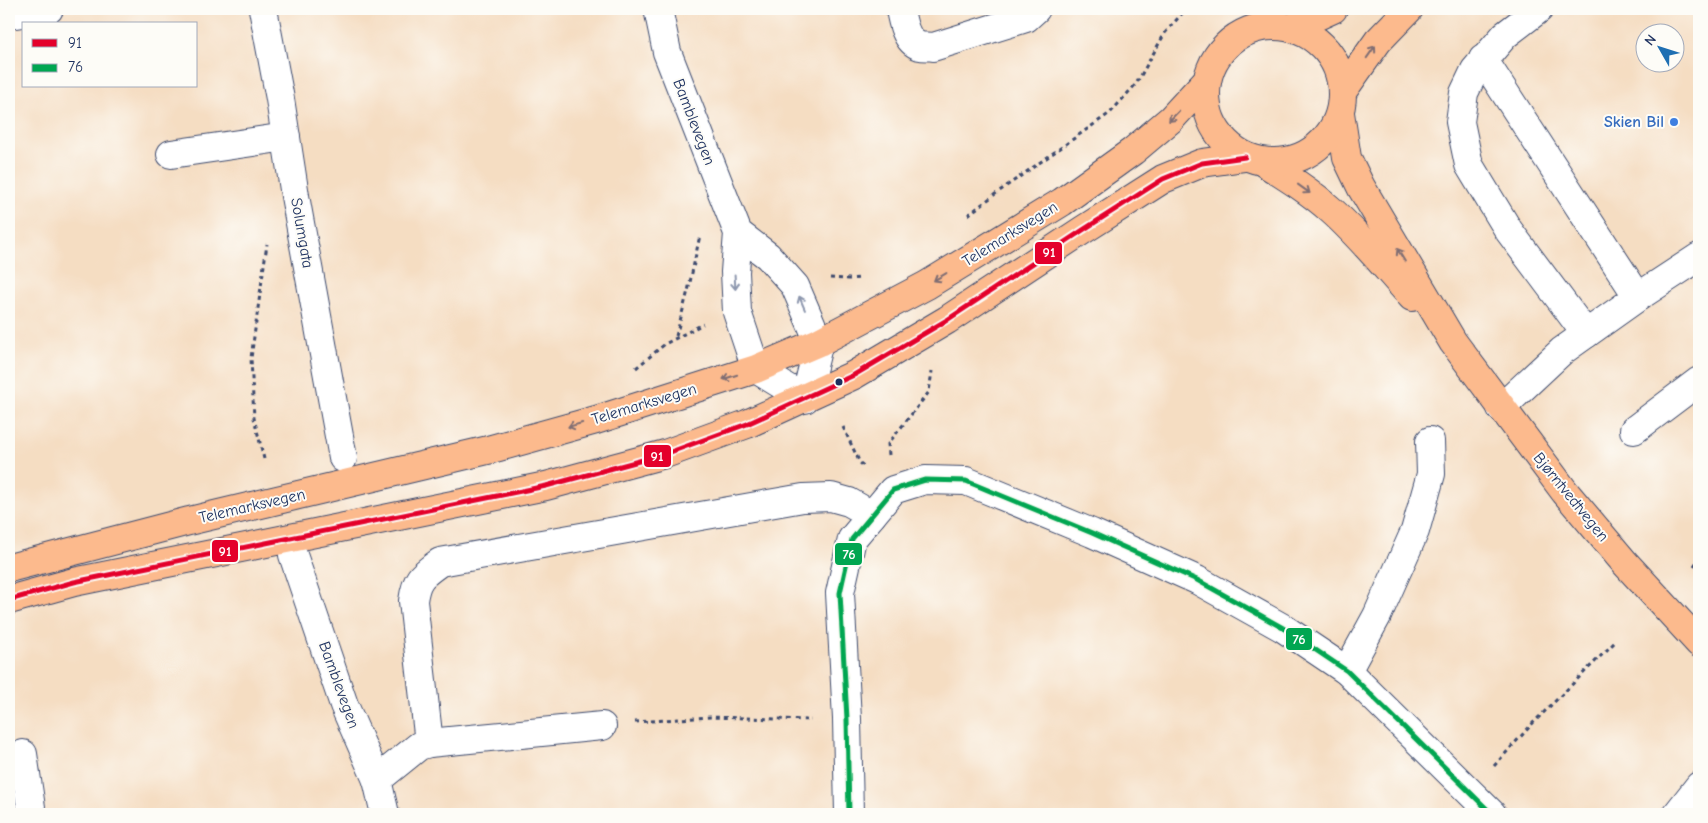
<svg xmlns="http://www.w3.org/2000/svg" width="1708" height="823" font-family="'Comic Neue',sans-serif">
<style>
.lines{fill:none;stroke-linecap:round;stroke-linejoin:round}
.minor-casing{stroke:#3c496d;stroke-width:30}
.major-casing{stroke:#3c496d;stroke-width:30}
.highway-casing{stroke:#3c496d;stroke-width:30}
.path{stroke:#3c496d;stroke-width:3;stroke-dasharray:4 4;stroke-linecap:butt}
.minor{stroke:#fff;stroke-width:28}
.major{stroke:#fcba8d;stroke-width:28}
.highway{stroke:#fcba8d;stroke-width:28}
.bus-1-casing{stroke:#fdfcf7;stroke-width:9}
.bus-2-casing{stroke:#fdfcf7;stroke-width:9}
.bus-1{stroke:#e4002b;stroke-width:5}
.bus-2{stroke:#00a651;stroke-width:5}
.oneway{stroke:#806e73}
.oneway2{stroke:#8d97ae}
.shop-dot{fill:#3f7fe0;stroke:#fdfcf7;stroke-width:2}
.bus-dot{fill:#1b2f5e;stroke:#fdfcf7;stroke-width:2}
.labels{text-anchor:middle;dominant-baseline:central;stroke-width:4;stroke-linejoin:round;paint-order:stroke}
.street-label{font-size:16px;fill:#1b2f5e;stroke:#fdfcf7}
.shop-label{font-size:16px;font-weight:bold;fill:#366cbe;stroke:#fdfcf7;text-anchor:end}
.line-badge{stroke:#fdfcf7;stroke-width:2}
.badge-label{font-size:14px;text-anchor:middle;font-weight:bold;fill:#fff}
</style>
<rect width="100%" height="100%" fill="#fdfcf7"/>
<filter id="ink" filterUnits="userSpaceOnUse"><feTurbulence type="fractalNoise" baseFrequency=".02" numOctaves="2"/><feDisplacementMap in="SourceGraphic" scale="10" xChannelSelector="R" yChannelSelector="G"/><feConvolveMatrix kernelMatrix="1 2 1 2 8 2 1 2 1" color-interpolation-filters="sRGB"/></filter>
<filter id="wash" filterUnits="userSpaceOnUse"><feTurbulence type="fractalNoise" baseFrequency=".0096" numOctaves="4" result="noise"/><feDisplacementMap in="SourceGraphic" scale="20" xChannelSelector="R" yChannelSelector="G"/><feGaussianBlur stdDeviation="1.12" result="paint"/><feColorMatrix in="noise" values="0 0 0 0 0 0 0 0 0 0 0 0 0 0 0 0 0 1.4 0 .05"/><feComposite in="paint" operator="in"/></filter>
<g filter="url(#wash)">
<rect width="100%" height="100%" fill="#f5ddc2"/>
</g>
<g filter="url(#ink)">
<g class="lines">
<!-- minor casing -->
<g class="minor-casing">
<g id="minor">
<polyline points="263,9 280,99 295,196 343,458"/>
<polyline points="658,9 667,52 738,233 735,272 737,312 756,369 805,399 819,342 795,286 768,256 738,233"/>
<path d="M900,9C902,21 906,42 920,46C924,47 929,46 933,47L1026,18L1036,9"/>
<polyline points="1539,9 1505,35 1475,70 1464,93 1460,122 1469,165 1509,231 1586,334"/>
<polyline points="9,15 49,9"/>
<polyline points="1483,59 1638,297"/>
<polyline points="171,154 286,137"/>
<polyline points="1501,408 1562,351 1638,297 1699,257"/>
<polyline points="1634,430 1699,381"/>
<polyline points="293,555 344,705 377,780 385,814"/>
<polyline points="1347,671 1377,616 1415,531 1431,474 1430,441"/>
<path d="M429,743L413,601C416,578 422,575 440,562L803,498L831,497L849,502L872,515"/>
<polyline points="23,754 32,814"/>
<polyline points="377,780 419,746 429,743 602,726"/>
<polyline points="849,814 847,719 840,593 852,539 893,490 925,480 966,481 1092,533 1197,580 1283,628 1347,671 1492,814"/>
<polyline points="1677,814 1699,786"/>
</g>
</g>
<!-- major casing -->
<g class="major-casing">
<g id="major">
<polyline points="1340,113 1347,158 1361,187 1453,342 1565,492 1625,563 1699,643"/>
<path d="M1263,162C1287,177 1311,192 1332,211C1361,237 1386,268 1412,297"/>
</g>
</g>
<!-- highway casing -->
<g class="highway-casing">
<g id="highway">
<circle cx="1274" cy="94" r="68"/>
<polyline points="1291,28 1333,9"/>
<polyline points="1342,92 1378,41 1409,9"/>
<polyline points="9,568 189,521 488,450 596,420 756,369 819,342 927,285 1062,202 1133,151 1171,119 1207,80"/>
<polyline points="9,600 74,582 546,486 665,454 747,424 854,375 947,320 1083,230 1163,179 1202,163 1245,157"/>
</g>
</g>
<!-- path -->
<g class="path">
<polyline points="968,215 998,192 1110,113 1136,84 1165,33 1186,9"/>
<polyline points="830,278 849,279 861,278"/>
<polyline points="676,336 689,287 700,235"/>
<polyline points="636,368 665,344 703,324"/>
<polyline points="843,427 860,463 866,468"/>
<polyline points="889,455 888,444 929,392 932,371"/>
<polyline points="264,459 254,418 251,358 267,244"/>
<polyline points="1694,566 1699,559"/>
<polyline points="635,722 710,717 811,720"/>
<polyline points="1494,766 1533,723 1616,641"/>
</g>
<!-- minor -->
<use href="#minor" class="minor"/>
<!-- major -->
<use href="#major" class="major"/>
<!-- highway -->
<use href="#highway" class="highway"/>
<!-- bus-1 casing -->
<g class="bus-1-casing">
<polyline id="bus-1" points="9,600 74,582 546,486 665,454 747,424 854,375 947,320 1083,230 1163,179 1202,163 1245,157"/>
</g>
<!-- bus-2 casing -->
<g class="bus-2-casing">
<polyline id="bus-2" points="849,814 847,719 840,593 852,539 893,490 925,480 966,481 1092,533 1197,580 1283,628 1347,671 1492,814"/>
</g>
<!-- bus-1 -->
<use href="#bus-1" class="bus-1"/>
<!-- bus-2 -->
<use href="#bus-2" class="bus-2"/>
</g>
<!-- one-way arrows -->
<defs><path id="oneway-shaft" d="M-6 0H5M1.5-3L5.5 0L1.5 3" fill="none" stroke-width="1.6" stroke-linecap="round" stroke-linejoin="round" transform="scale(1.25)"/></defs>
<g class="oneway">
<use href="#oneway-shaft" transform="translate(1371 52) rotate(-55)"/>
<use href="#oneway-shaft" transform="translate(1174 116) rotate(134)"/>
<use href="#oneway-shaft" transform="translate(1304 189) rotate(36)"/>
<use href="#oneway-shaft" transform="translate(1401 255) rotate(-121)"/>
<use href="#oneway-shaft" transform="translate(940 277) rotate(149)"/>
<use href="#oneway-shaft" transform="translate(730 377) rotate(162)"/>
<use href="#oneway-shaft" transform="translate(575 425) rotate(165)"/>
</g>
<g class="oneway2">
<use href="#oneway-shaft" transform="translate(735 282) rotate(87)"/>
<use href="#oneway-shaft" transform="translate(802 303) rotate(-113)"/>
</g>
</g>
<!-- markers -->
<circle class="shop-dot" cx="1674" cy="122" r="5"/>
<circle class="bus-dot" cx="839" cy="382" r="4.5"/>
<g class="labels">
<!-- street labels -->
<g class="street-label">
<text transform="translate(694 122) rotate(69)">Bamblevegen</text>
<text transform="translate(302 233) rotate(80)">Solumgata</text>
<text transform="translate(1010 234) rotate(-32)">Telemarksvegen</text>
<text transform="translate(644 404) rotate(-17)">Telemarksvegen</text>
<text transform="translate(1571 497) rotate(51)">Bjørntvedtvegen</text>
<text transform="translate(252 506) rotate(-13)">Telemarksvegen</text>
<text transform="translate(339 685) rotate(70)">Bamblevegen</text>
</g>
<!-- shop labels -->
<g class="shop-label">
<text x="1664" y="122">Skien Bil</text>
</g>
</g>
<g class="line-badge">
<rect x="1034" y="241" width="29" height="24" rx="5" fill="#e4002b"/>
<rect x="643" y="444" width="29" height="24" rx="5" fill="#e4002b"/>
<rect x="211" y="539" width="28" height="24" rx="5" fill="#e4002b"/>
<rect x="834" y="542" width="29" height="24" rx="5" fill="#00a651"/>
<rect x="1285" y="627" width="28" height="24" rx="5" fill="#00a651"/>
</g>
<g class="badge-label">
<text x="1049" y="257">91</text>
<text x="657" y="461">91</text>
<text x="225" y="556">91</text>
<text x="849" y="559">76</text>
<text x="1299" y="644">76</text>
</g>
<!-- margin -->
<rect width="1708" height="823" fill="none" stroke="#fdfcf7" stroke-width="30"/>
<!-- legend -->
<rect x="22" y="22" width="175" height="65" fill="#fdfcf7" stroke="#a3aaba"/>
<rect x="32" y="39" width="25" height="8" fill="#e4002b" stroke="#a3aaba"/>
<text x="68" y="48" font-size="15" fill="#1b2f5e">91</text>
<rect x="32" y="64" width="25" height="8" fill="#00a651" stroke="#a3aaba"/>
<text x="68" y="72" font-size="15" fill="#1b2f5e">76</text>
<!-- north arrow -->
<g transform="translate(1660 48) rotate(309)"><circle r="24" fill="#fdfcf7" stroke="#a3aaba"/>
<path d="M0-4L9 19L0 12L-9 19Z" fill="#1f6fb2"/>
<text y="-8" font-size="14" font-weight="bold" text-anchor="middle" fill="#1b2f5e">N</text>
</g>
</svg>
